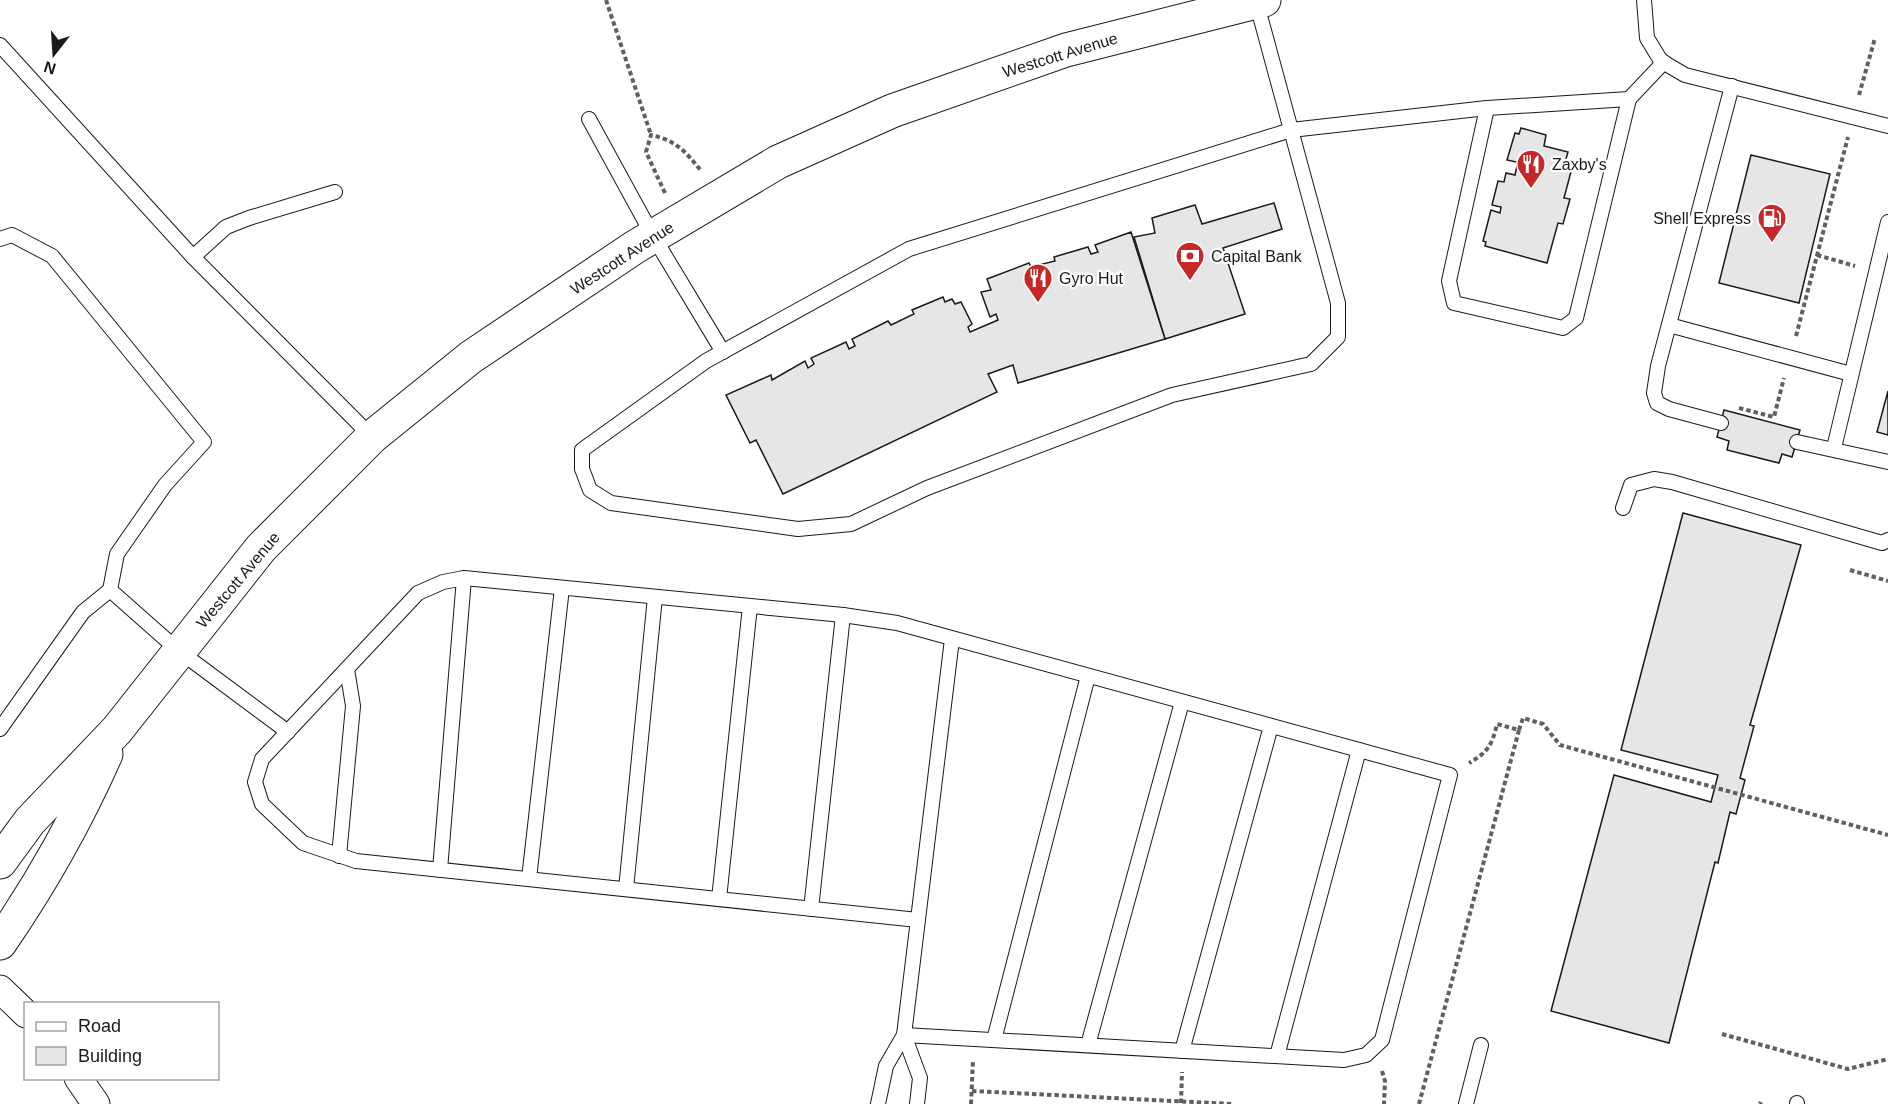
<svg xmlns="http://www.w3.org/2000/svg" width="1888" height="1104" font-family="Arial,sans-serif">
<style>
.building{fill:#e6e6e6;stroke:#1a1a1a;stroke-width:1.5}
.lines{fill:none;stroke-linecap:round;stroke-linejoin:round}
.service-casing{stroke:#1a1a1a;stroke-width:16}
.minor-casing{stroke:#1a1a1a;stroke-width:29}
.tertiary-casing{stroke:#1a1a1a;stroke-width:35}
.path{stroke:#5f5f5f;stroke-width:4;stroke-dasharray:4.5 3;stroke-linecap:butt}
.service{stroke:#fff;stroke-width:14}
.minor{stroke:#fff;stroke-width:27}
.tertiary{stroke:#fff;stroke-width:33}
.labels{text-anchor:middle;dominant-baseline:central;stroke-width:4.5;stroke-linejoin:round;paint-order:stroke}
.street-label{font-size:16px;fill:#1a1a1a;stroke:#fff}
.poi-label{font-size:16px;fill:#1a1a1a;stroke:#fff;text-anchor:start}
</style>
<rect width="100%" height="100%" fill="#fff"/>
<!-- building -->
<g class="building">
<polygon points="1521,128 1546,135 1544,146 1568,152 1564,166 1572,168 1564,198 1570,199 1563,224 1558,223 1547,263 1485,246 1486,242 1483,241 1491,210 1500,213 1501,207 1492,205 1498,181 1504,182 1506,173 1515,175 1517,166 1520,167 1521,163 1507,160 1515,133 1519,134"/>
<polygon points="1751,155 1830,174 1799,303 1719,283"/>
<polygon points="1274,203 1282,229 1223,248 1245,314 1165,339 1134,237 1155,233 1152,218 1195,205 1202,224"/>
<polygon points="1131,232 1165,339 1018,383 1013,365 988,374 997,392 783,494 756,440 750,443 726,395 771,375 772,380 805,361 808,368 814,364 811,358 846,342 849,349 855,346 852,339 888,321 891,325 914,314 912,310 943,297 945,302 952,299 955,304 961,302 972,324 968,327 970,332 998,320 996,314 990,317 981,292 991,290 987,279 1029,263 1031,267 1055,261 1054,257 1088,247 1091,254 1098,252 1095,245"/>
<polygon points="1888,391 1888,435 1877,432"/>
<polygon points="1724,410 1800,430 1792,457 1782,454 1779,463 1727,450 1729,441 1717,437"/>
<polygon points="1683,513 1801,545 1750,725 1754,726 1740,778 1745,780 1736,814 1730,812 1718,863 1715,862 1669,1043 1551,1011 1614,775 1711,802 1718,775 1621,750"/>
</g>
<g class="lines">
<!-- service casing -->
<g class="service-casing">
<g id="service">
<polyline points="1644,0 1647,38 1661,61 1685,75 1888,126"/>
<polyline points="1256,1 1338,303 1338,337 1311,364 1172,395 927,488 851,524 798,529 611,503 590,490 582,469 582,450 706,361 909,249 1291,130 1487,108 1629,99 1664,62"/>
<polyline points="0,45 193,257 372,437"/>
<polyline points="1487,108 1449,281 1454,303 1563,328 1576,318 1629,99"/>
<polyline points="589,119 653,236 723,352"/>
<polyline points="0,239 12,235 52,256 204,442 165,485 117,554 110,590 179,651 288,732"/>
<polyline points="193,257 226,227 249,218 335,192"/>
<polyline points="1669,325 1851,374"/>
<polyline points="1721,423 1669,409 1657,403 1654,393 1658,366 1732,86"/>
<polyline points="1797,442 1888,462"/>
<polyline points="1834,448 1888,222"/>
<polyline points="1623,508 1631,485 1654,479 1672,482 1882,543 1888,540"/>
<polyline points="0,729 83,612 110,590"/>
<polyline points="339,856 353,706 347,669"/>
<polyline points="440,870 464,578"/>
<polyline points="529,879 562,588"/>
<polyline points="626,889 655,597"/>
<polyline points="719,899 750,606"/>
<polyline points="811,909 843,615"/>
<polyline points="904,1035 1344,1060 1366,1055 1382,1040 1450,775 897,623 843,615 464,578 443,582 418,593 262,759 255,782 262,804 303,843 356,861 918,920"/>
<polyline points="904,1035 920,1078 917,1104"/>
<polyline points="994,1040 1088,676"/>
<polyline points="1088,1045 1182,702"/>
<polyline points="1182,1051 1271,726"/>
<polyline points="1277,1056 1359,750"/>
<polyline points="878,1104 886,1066 904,1035 952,639"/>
<polyline points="1466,1104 1481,1045"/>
<polyline points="1797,1104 1797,1103"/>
</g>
</g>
<!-- minor casing -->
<g class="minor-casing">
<g id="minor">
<polyline points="0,989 26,1014"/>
<polyline points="78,1078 96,1104"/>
</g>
</g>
<!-- tertiary casing -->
<g class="tertiary-casing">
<g id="tertiary">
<polyline points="0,862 30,821 117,730 261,548 372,437 471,357 635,247 778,162 892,111 1066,50 1264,0"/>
<path d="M0,943C42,882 76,822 106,754"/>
</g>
</g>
<!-- path -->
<g class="path">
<polyline points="606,0 651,135"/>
<polyline points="1859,95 1875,38"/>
<path d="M665,193L646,152L651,135C677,141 685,151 702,172"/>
<polyline points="1817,255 1855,266"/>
<polyline points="1796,336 1848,137"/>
<polyline points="1739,408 1774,417 1784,378"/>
<polyline points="1850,570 1888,581"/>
<polyline points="1519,730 1523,718 1543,724 1560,745 1888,835"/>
<polyline points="1722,1034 1848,1069 1888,1059"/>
<polyline points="1382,1071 1385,1081 1384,1104"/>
<polyline points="972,1091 1232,1104"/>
<polyline points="1181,1103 1182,1072"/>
<polyline points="971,1104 973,1060"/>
<path d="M1419,1104L1519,730L1497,724C1492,745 1488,752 1469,763"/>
<polyline points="1760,1104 1761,1102"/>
</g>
<!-- service -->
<use href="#service" class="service"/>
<!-- minor -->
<use href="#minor" class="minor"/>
<!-- tertiary -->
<use href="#tertiary" class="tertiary"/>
</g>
<!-- icons -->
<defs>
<g id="restaurant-pin" transform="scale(1.5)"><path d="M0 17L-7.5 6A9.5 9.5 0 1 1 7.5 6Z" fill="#c62828" stroke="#fff"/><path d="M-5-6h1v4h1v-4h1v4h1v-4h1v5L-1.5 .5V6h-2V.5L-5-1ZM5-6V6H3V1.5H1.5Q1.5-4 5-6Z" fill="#fff"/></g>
<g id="fuel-pin" transform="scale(1.5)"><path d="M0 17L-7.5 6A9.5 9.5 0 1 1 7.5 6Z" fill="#c62828" stroke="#fff"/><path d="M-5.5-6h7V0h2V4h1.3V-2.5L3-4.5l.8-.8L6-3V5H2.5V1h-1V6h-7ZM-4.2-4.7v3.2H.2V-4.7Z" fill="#fff"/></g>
<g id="bank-pin" transform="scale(1.5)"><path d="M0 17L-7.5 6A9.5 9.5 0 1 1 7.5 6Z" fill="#c62828" stroke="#fff"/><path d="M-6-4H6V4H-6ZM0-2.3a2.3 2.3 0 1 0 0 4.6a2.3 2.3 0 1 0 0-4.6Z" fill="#fff"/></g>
</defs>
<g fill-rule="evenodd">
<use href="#restaurant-pin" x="1531" y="164"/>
<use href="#fuel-pin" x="1772" y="218"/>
<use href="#bank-pin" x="1190" y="256"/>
<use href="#restaurant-pin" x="1038" y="278"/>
</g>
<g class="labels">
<!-- street labels -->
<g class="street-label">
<text transform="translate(1060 55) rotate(-17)">Westcott Avenue</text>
<text transform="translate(622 258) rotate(-33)">Westcott Avenue</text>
<text transform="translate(238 580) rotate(-50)">Westcott Avenue</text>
</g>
<!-- poi labels -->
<g class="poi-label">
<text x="1552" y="164">Zaxby's</text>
<text x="1751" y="218" text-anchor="end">Shell Express</text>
<text x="1211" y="256">Capital Bank</text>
<text x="1059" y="278">Gyro Hut</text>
</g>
</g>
<!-- legend -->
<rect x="24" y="1002" width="195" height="78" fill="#ffffff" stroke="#a3a3a3" stroke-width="1.5"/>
<rect x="36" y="1022" width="30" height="9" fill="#ffffff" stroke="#a3a3a3" stroke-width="1.5"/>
<text x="78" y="1032" font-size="18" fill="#1a1a1a">Road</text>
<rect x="36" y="1047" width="30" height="18" fill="#e6e6e6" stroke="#a3a3a3" stroke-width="1.5"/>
<text x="78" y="1062" font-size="18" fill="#1a1a1a">Building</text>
<!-- north arrow -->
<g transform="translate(54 54) rotate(197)" stroke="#ffffff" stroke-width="4.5" paint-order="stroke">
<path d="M0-4.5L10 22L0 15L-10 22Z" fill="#1a1a1a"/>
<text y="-9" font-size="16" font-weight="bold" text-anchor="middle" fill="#1a1a1a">N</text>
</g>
</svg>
